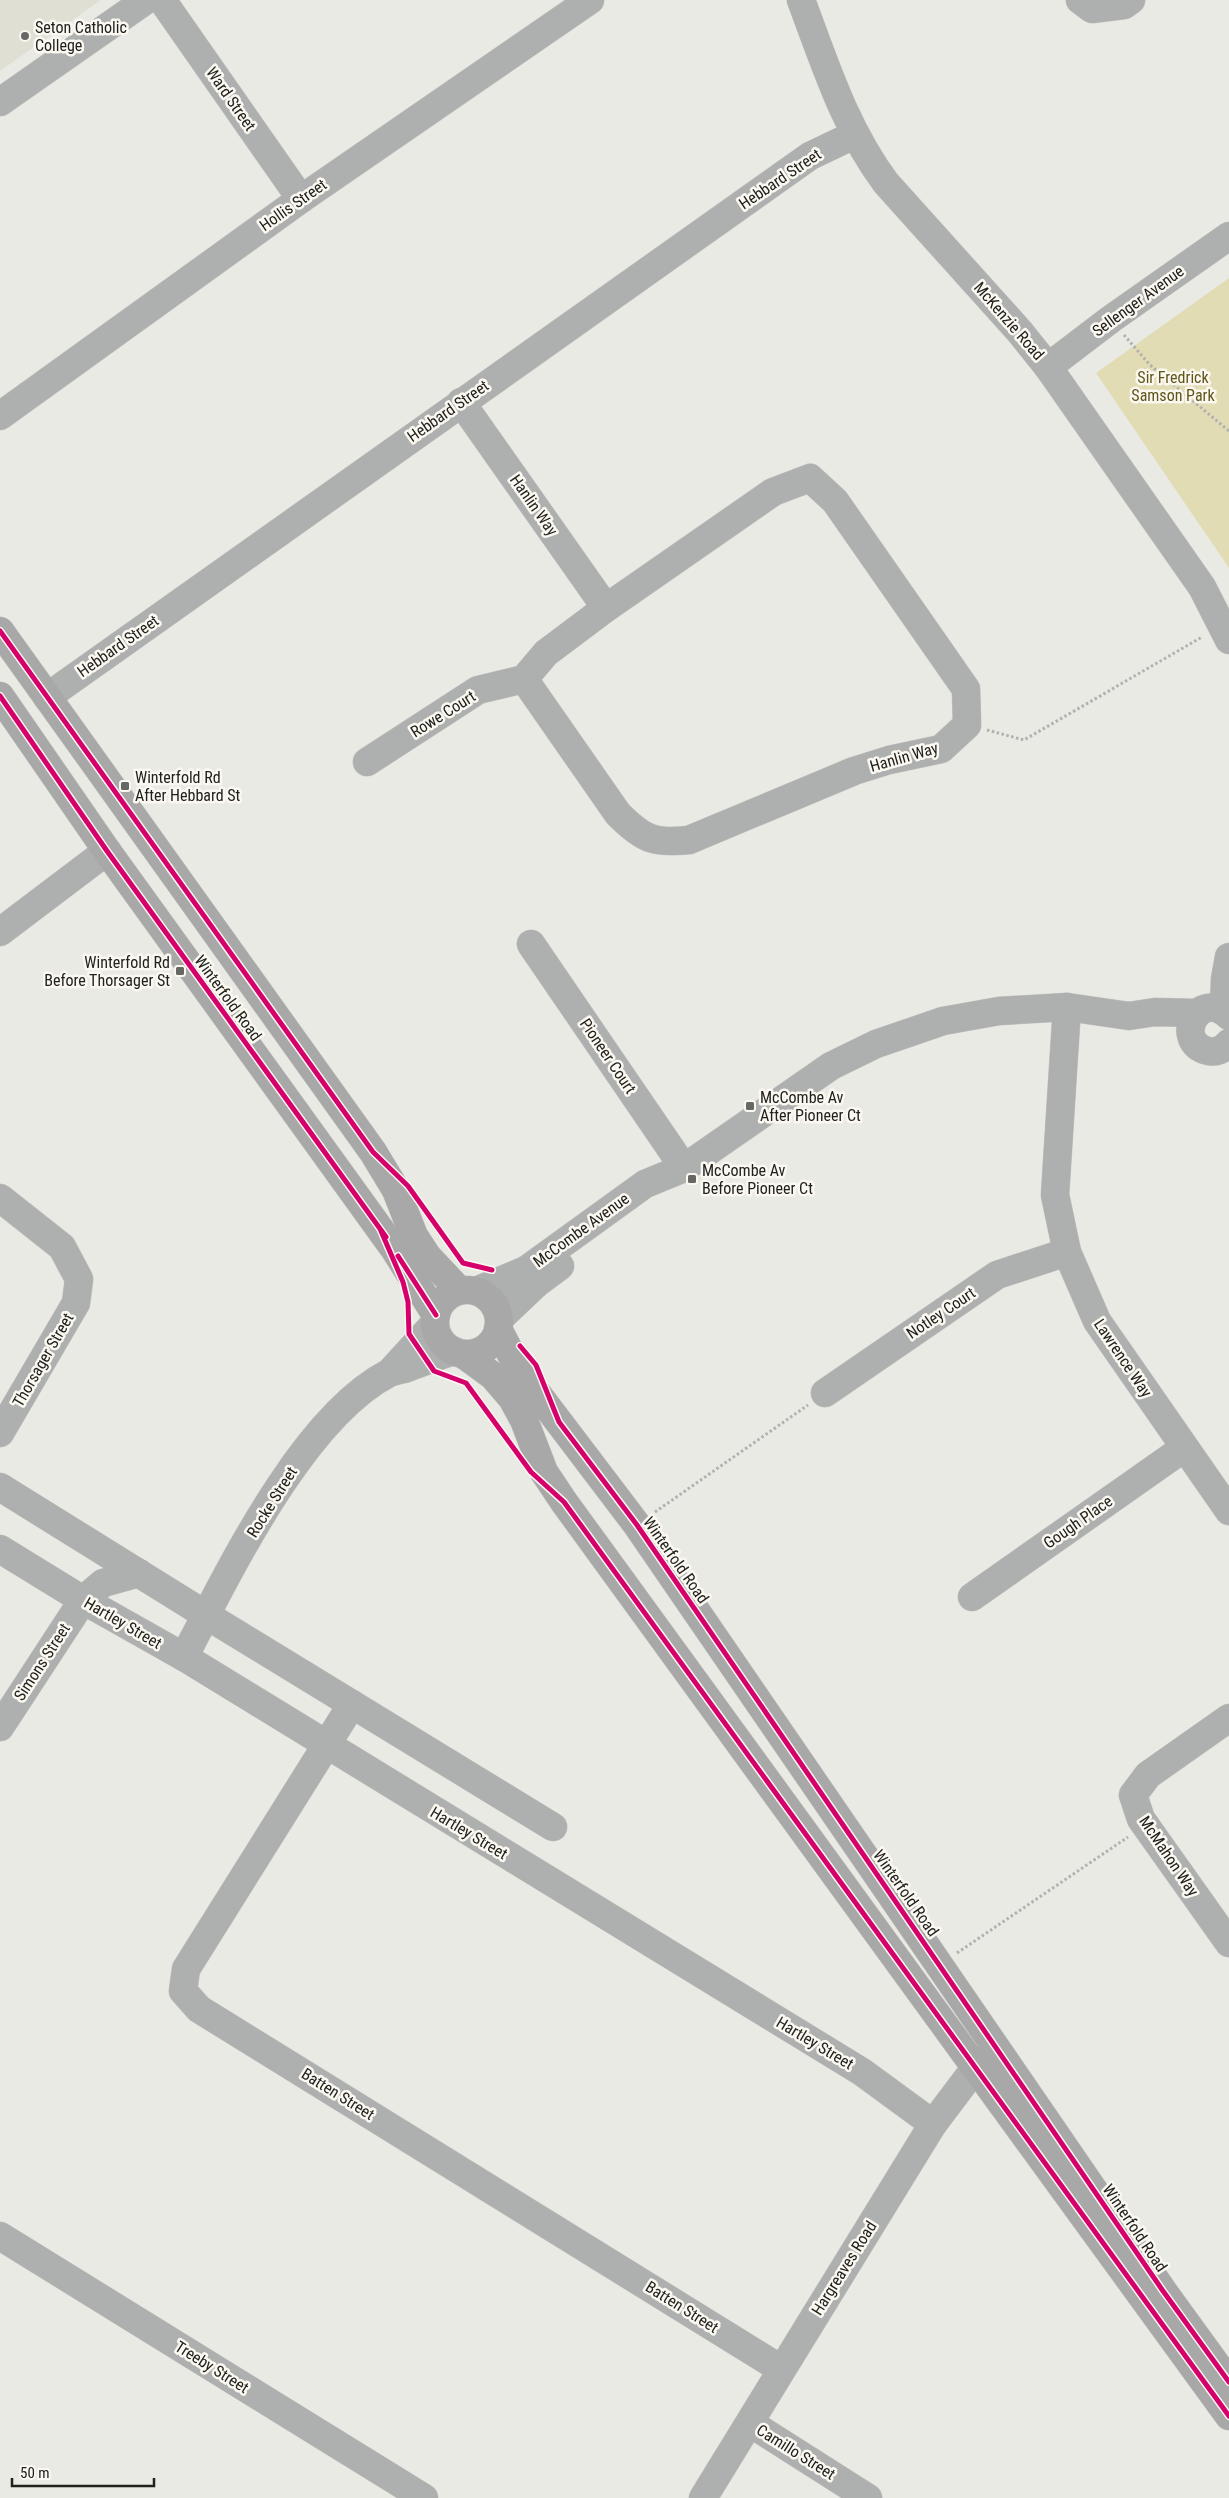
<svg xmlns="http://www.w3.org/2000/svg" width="1229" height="2498" font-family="'Roboto Condensed',sans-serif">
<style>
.built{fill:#e0dfd4}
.green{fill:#e2dcb4}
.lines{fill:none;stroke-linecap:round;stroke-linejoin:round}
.minor-casing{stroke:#c5c5c2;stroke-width:29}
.major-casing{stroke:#c5c5c2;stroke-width:29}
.path{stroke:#b1b1b0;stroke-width:3;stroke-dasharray:2.5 2.5;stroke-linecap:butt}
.minor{stroke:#aeafaf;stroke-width:28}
.major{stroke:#a7a8a7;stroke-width:28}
.cycleway-casing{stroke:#faf8f0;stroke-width:8}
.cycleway{stroke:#d6006c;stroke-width:5}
.poi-dot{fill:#676763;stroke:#faf8f0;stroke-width:2}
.labels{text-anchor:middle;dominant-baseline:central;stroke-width:5;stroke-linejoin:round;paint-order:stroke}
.poi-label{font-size:16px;fill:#20201d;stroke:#faf8f0;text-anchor:start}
.street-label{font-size:16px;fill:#20201d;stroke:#faf8f0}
.park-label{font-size:16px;fill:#605519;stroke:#faf8f0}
</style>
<rect width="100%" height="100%" fill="#eaeae5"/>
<!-- built -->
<polygon class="built" points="0,0 101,0 0,71"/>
<!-- green -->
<polygon class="green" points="1229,278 1229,568 1096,373"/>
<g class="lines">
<!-- minor casing -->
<g class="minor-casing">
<g id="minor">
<polyline points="162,0 301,199"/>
<path d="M801,0C825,64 845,128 886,183L1020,332L1048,367L1202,587L1229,640"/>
<polyline points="1080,0 1092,9 1124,5 1131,0"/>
<polyline points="0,102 146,0"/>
<polyline points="1048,367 1111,319 1229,236"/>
<polyline points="461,402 606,608"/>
<polyline points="0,416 301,199 590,0"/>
<path d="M810,478L835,501L966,689L967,725L941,749L889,760L854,771L689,840C654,844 643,839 618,814L524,679L546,653L606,608L773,492Z"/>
<polyline points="47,697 810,156 854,135"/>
<polyline points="367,762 478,690 524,679"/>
<polyline points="0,932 107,851"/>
<polyline points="531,944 684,1168"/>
<polyline points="1067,1007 1055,1195 1067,1252 1097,1321 1229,1511"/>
<polyline points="1224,1011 1225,979 1229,957"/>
<path d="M1229,1016C1198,987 1172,1042 1208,1051C1216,1053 1224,1049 1229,1043"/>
<polyline points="0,1198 62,1247 79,1279 76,1303 0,1433"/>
<polyline points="476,1291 526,1270 645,1184 684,1168 831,1066 876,1044 943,1021 999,1011 1067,1007 1129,1016 1155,1012 1197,1013"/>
<polyline points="499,1319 537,1283 560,1266"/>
<polyline points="393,1369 435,1323"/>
<polyline points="825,1393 997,1275 1067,1252"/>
<polyline points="0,1487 206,1615 553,1827"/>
<polyline points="0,1549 83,1600 184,1657 862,2072 933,2124"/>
<polyline points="972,1597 1184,1448"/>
<path d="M184,1657C229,1572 302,1418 389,1373C394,1371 399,1370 404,1369C421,1363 437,1356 454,1351"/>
<polyline points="352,1704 186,1969 183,1991 199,2009 781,2369"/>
<polyline points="1229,1718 1148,1775 1133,1795 1141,1819 1229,1943"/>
<polyline points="0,1727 83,1600 103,1583 139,1573"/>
<polyline points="0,2236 424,2498"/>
<polyline points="750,2423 868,2498"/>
<polyline points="703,2498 933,2124 976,2067 993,2051"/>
</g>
</g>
<!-- major casing -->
<g class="major-casing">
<g id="major">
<polyline points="0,631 373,1152 396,1190 414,1236 427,1256 459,1290"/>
<polyline points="0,696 107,851 395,1250 436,1315"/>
<circle cx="467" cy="1322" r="32"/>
<polyline points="498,1329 513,1358 530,1384 637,1525 1163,2291 1229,2382"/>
<polyline points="463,1354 493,1376 512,1398 524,1420 544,1472 564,1502 1229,2416"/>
</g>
</g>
<!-- path -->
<g class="path">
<polyline points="1124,335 1150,365 1229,431"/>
<polyline points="987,730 1024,740 1202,637"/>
<polyline points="655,1512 808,1405"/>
<polyline points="957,1953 1128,1837"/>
</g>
<!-- minor -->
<use href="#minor" class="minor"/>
<!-- major -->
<use href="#major" class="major"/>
<!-- cycleway casing -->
<g class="cycleway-casing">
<g id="cycleway">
<polyline points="0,631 373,1152 408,1186 463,1263 492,1270"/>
<polyline points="0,696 107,851 386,1237"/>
<polyline points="381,1231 403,1282 408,1302 409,1334 434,1371 466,1383 531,1472 564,1502 1229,2416"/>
<polyline points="398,1256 436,1315"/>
<polyline points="520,1346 536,1365 559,1422 637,1525 1163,2291 1229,2382"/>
</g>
</g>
<!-- cycleway -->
<use href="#cycleway" class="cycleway"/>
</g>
<!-- markers -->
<g class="poi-dot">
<circle cx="25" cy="36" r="5"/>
<rect x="120" y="781" width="10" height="10" rx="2.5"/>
<rect x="175" y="966" width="10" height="10" rx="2.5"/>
<rect x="745" y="1101" width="10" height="10" rx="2.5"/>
<rect x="687" y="1174" width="10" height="10" rx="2.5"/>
</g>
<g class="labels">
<!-- poi labels -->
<g class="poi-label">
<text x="35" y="27">Seton Catholic<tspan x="35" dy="18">College</tspan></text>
<text x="135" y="777">Winterfold Rd<tspan x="135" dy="18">After Hebbard St</tspan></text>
<text x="170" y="962" text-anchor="end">Winterfold Rd<tspan x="170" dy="18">Before Thorsager St</tspan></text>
<text x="760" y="1097">McCombe Av<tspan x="760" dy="18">After Pioneer Ct</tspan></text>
<text x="702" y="1170">McCombe Av<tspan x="702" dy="18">Before Pioneer Ct</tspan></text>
</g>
<!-- street labels -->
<g class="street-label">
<text transform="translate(231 99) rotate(55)">Ward Street</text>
<text transform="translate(780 179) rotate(-34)">Hebbard Street</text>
<text transform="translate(293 205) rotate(-35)">Hollis Street</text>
<text transform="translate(1138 301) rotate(-36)">Sellenger Avenue</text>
<text transform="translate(1009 321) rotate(49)">McKenzie Road</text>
<text transform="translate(448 411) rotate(-35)">Hebbard Street</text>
<text transform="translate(534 505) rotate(55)">Hanlin Way</text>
<text transform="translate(118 646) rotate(-35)">Hebbard Street</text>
<text transform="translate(443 714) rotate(-32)">Rowe Court</text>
<text transform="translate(904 757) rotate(-16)">Hanlin Way</text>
<text transform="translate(228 998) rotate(54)">Winterfold Road</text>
<text transform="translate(608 1056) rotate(56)">Pioneer Court</text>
<text transform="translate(581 1230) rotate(-36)">McCombe Avenue</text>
<text transform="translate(941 1313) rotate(-34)">Notley Court</text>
<text transform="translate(1123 1358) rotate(56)">Lawrence Way</text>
<text transform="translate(43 1360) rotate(-60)">Thorsager Street</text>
<text transform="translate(272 1502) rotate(-58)">Rocke Street</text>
<text transform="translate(1078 1522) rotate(-35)">Gough Place</text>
<text transform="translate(676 1560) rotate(55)">Winterfold Road</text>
<text transform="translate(123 1623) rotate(30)">Hartley Street</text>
<text transform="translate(42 1662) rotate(-57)">Simons Street</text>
<text transform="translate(469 1833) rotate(31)">Hartley Street</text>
<text transform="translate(1169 1856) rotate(56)">McMahon Way</text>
<text transform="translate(906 1893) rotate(55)">Winterfold Road</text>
<text transform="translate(815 2043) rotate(31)">Hartley Street</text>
<text transform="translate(338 2094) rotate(32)">Batten Street</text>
<text transform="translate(1135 2228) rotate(56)">Winterfold Road</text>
<text transform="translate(844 2268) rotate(-58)">Hargreaves Road</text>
<text transform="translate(682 2307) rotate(32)">Batten Street</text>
<text transform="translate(212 2367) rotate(32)">Treeby Street</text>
<text transform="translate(796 2452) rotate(32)">Camillo Street</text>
</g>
<!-- park labels -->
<g class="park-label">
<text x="1173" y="377">Sir Fredrick<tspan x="1173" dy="18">Samson Park</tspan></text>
</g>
</g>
<!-- scale -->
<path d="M12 2478v8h142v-8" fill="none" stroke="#20201d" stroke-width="2.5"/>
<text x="20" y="2478" font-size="15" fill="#20201d" stroke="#faf8f0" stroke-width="4" paint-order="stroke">50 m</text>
</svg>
